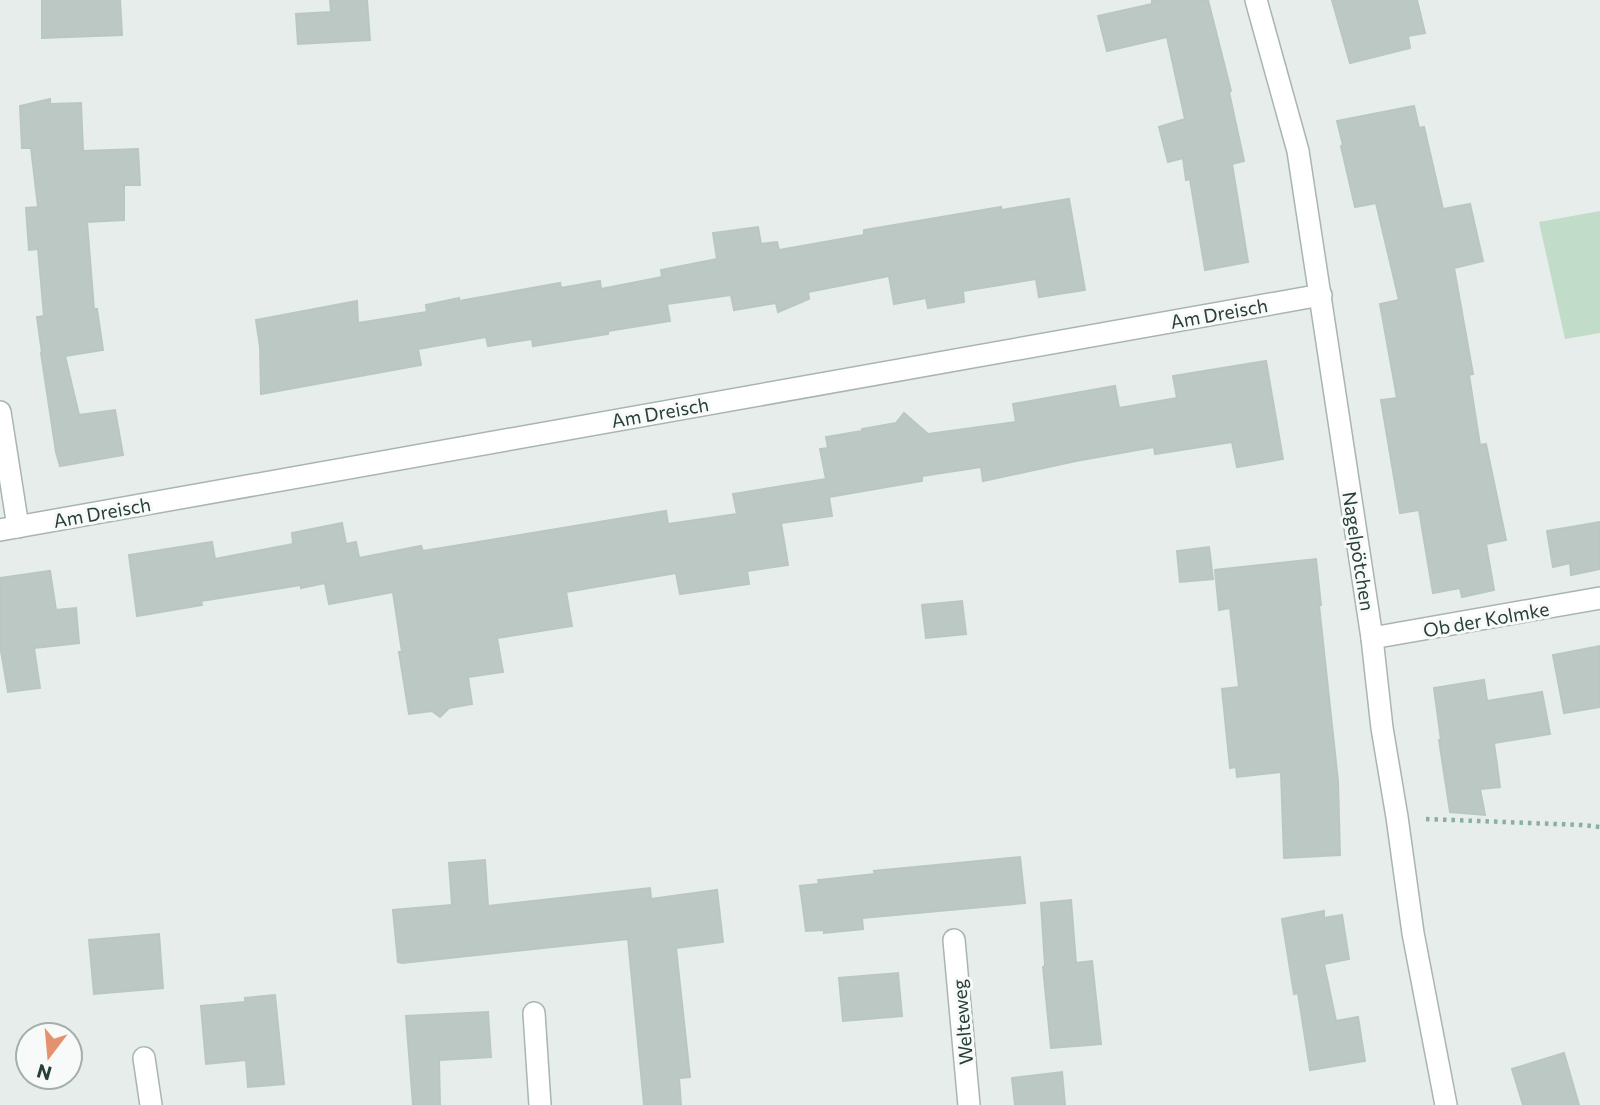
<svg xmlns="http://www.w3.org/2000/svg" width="1600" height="1105" font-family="Commissioner,sans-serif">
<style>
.green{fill:#c2dcca}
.building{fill:#bcc8c4;stroke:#b9c7c2;stroke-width:2}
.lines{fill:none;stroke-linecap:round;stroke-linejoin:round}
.minor-casing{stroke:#a9b5b2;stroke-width:24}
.path{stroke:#8aaea5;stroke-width:4.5;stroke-dasharray:3.5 5;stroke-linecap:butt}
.minor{stroke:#fff;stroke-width:21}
.labels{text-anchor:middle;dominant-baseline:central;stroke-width:6;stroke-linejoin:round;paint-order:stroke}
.street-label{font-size:19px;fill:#273e39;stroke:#f7faf9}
</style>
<rect width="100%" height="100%" fill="#e6edeb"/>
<!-- green -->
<polygon class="green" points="1600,211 1600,333 1565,339 1539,222"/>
<!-- building -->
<g class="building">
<polygon points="42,0 120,0 122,35 42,38"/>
<polygon points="330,0 367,0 370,40 298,44 296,14 331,12"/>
<polygon points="1152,0 1208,0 1231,91 1229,92 1244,161 1232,164 1248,262 1205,270 1190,179 1186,180 1183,158 1168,162 1159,127 1185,119 1167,37 1107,51 1098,16 1152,4"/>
<polygon points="1332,0 1417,0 1425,33 1408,36 1410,48 1350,63"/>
<polygon points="50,99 50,104 81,103 83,151 138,149 140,185 124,185 124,220 87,222 94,309 97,309 103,350 65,356 79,415 115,410 123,455 60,466 56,452 41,353 42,353 37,317 44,316 38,249 29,250 26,208 38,207 31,148 22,148 20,106"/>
<polygon points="1414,106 1419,128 1424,127 1443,209 1470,204 1483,261 1454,268 1473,374 1469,375 1480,445 1486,444 1506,540 1486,544 1494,590 1462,597 1460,588 1433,593 1419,510 1400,513 1381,400 1397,398 1380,304 1399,300 1376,203 1355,207 1341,146 1343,145 1337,121"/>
<polygon points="1069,199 1085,290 1039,297 1036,279 963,291 964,302 928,308 926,298 894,304 889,276 808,292 809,299 778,312 776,303 734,310 731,295 667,304 670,321 608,331 608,334 533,346 532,339 488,346 486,337 418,349 421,365 261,394 260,347 256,320 357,301 358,323 427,312 426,305 459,298 459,301 560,283 561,288 600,281 601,289 662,277 661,270 717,259 713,233 758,227 761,244 777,242 779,250 864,235 864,230 1001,207 1001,210"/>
<polygon points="1266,361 1283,459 1237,467 1232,442 1155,454 1154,447 1076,461 983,481 981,467 922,476 922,481 829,497 832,516 781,523 788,565 747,571 749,584 680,594 676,573 566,592 572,626 497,638 503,672 468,677 472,704 449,708 440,717 432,711 409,714 399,652 402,652 393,592 329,604 325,583 301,588 301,585 201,601 202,605 137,616 129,555 212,542 215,559 293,544 292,533 342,523 346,544 356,542 359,558 421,546 423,551 666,511 668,524 737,514 733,494 826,479 820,449 828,448 826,437 862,431 862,429 896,423 904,413 928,434 1016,422 1013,404 1115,386 1119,408 1177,398 1173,376"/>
<polygon points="1600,522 1600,569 1571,575 1570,563 1553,567 1547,531"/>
<polygon points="1209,547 1213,579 1180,582 1177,551"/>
<polygon points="1316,559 1321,605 1319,605 1338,781 1340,855 1284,858 1281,772 1237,777 1236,767 1230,768 1222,689 1239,687 1230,608 1219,610 1215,570"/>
<polygon points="50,571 56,610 76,608 79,643 34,648 40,688 8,692 0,645 0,578"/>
<polygon points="962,601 966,634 926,638 922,605"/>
<polygon points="1600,646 1600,707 1564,713 1553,655"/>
<polygon points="1484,680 1487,701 1542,692 1550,734 1494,743 1500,787 1480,789 1485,815 1450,812 1439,740 1441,740 1434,688"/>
<polygon points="1020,857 1025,903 862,918 863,929 824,933 824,930 806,931 800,886 819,884 818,880 875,874 874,871"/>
<polygon points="485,860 488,906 650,888 651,899 717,890 723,942 676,948 690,1077 679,1078 681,1105 644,1105 628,939 402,963 398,962 393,910 452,905 449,863"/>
<polygon points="1071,900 1076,963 1092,961 1101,1044 1051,1048 1043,967 1045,966 1041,903"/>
<polygon points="1324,911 1324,918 1342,915 1349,959 1324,964 1336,1021 1358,1017 1365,1061 1310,1070 1298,993 1294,994 1282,919"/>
<polygon points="159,934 163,988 94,994 89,940"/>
<polygon points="898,973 902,1016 843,1021 839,978"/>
<polygon points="275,995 284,1084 248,1087 246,1060 206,1064 201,1006 245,1002 245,998"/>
<polygon points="488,1012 491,1057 439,1060 440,1105 413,1105 406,1016"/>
<polygon points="1564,1053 1579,1105 1523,1105 1512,1069"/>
<polygon points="1062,1072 1065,1105 1015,1105 1012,1078"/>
</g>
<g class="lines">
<!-- minor casing -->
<g class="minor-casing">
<g id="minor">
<polyline points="1256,0 1298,151 1372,638 1382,728 1397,817 1413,933 1446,1105"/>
<polyline points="0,412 18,527"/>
<polyline points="0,530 1321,295"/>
<polyline points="1372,638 1600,598"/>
<polyline points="954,940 969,1105"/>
<polyline points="534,1013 540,1105"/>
<polyline points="144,1058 151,1105"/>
</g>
</g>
<!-- path -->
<polyline class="path" points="1426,819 1582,825 1600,827"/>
<!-- minor -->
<use href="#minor" class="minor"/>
</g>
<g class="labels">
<!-- street labels -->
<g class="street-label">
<text transform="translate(1219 313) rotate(-10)">Am Dreisch</text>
<text transform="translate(660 412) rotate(-10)">Am Dreisch</text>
<text transform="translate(102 512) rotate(-10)">Am Dreisch</text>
<text transform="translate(1359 551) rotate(81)">Nagelpötchen</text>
<text transform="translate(1486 619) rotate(-10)">Ob der Kolmke</text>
<text transform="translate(962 1022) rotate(-95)">Welteweg</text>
</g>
</g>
<!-- north arrow -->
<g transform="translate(49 1056) rotate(196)"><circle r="33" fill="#f7faf9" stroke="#a4afac" stroke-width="2"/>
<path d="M0-5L12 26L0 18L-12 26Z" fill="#e4926e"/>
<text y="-10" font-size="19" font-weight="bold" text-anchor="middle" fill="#273e39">N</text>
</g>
</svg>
